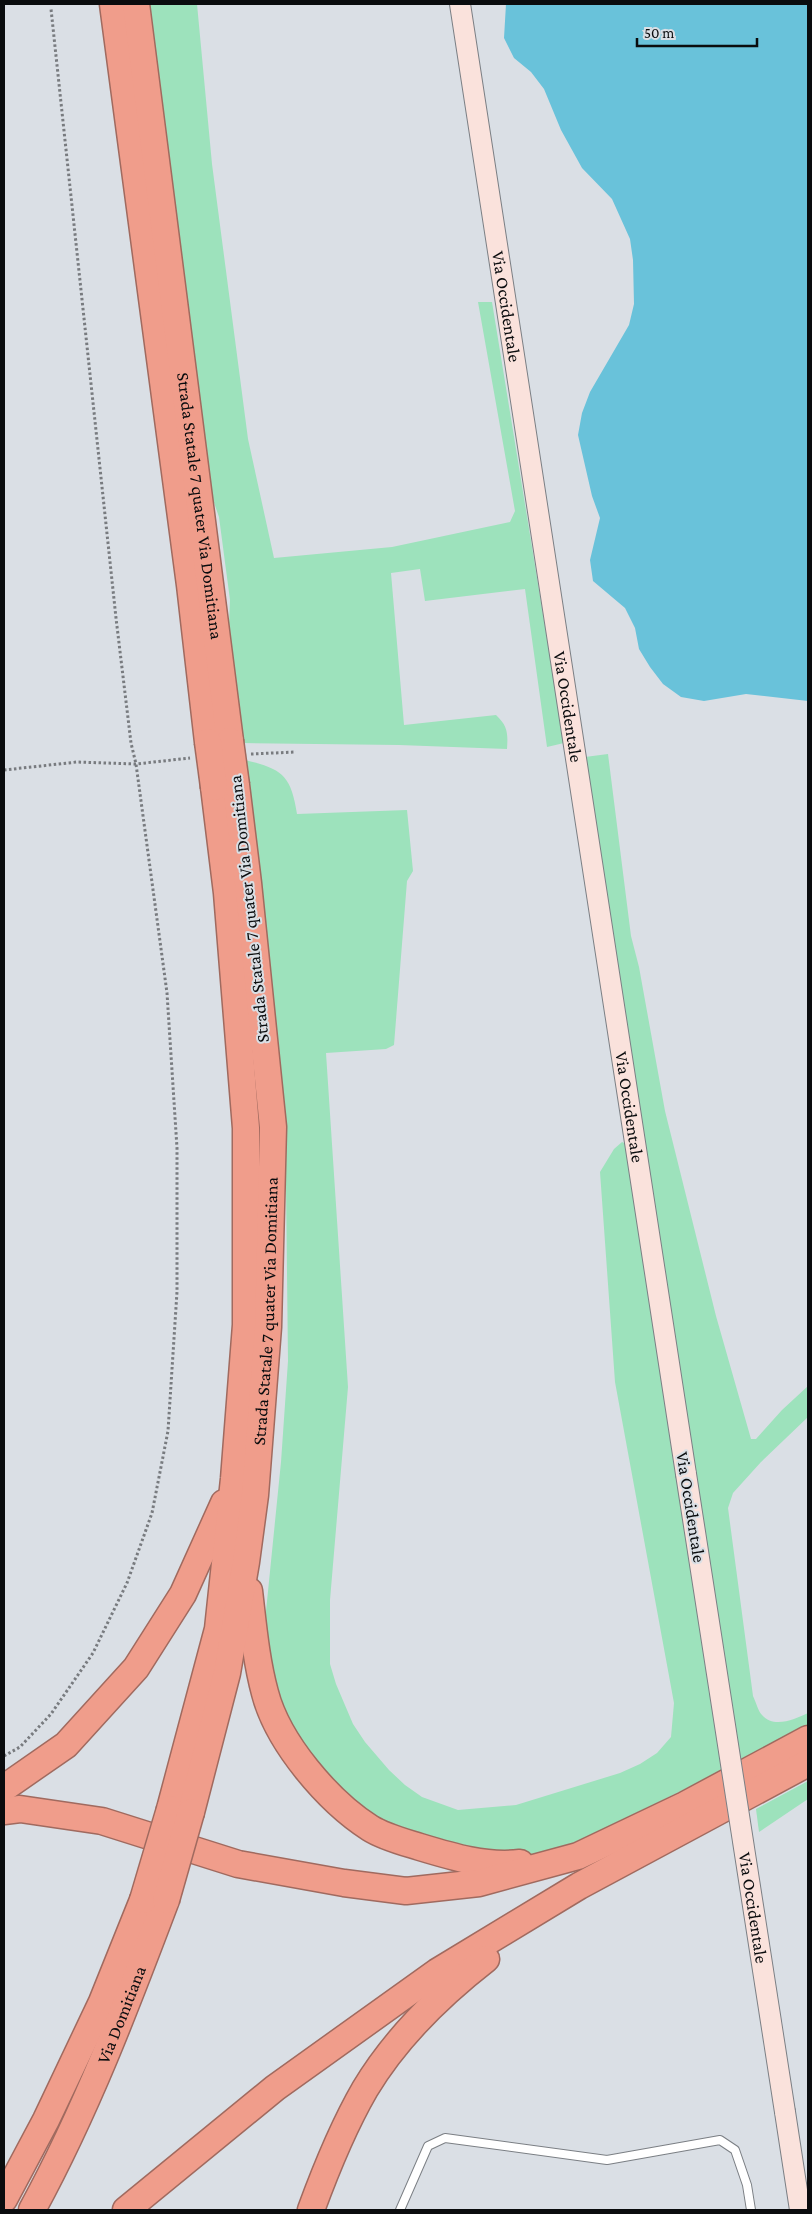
<svg xmlns="http://www.w3.org/2000/svg" width="812" height="2214" font-family="'Crimson Pro',serif">
<style>
.green{fill:#9de2bc}
.water{fill:#69c2da}
.lines{fill:none;stroke-linecap:round;stroke-linejoin:round}
.lane-casing{stroke:#7b7f84;stroke-width:10}
.secondary-casing{stroke:#7b7f84;stroke-width:22}
.highway-casing{stroke:#a06a5f;stroke-width:29}
.path{stroke:#787b7f;stroke-width:3;stroke-dasharray:2.5 2.5;stroke-linecap:butt}
.lane{stroke:#fff;stroke-width:8}
.secondary{stroke:#fae2dc;stroke-width:20}
.highway{stroke:#f09d8b;stroke-width:26}
.secondary-bridge-casing{stroke:#7b7f84;stroke-width:22;stroke-linecap:butt}
.highway-bridge-casing{stroke:#a06a5f;stroke-width:29;stroke-linecap:butt}
.secondary-bridge{stroke:#fae2dc;stroke-width:20}
.highway-bridge{stroke:#f09d8b;stroke-width:26}
.labels{text-anchor:middle;dominant-baseline:central;stroke-width:4;stroke-linejoin:round;paint-order:stroke}
.street-label{font-size:18px;fill:#0a0c0e;stroke:#dadfe5}
</style>
<rect width="100%" height="100%" fill="#dadfe5"/>
<!-- green -->
<g class="green">
<path d="M147,4H197L212,164L248,439L274,558L392,547L510,522L515,511L478,302H492L564,743L547,747L525,589L425,601L420,569L391,573L404,725L496,715C508,726 508,734 507,749L399,745L242,743L228,648L230,600L219,517L209,488Z"/>
<path d="M608,754L631,936L639,967L665,1111L716,1316L751,1439H756L782,1410L808,1386V1417L761,1462L733,1493L728,1508L753,1696C756,1702 758,1711 762,1715C774,1729 795,1719 808,1713V1725L679,1792L576,1842L535,1854L478,1856L363,1817L285,1724L264,1631L281,1462L288,1361L286,1185L278,1046L245,760C282,769 291,775 297,814L407,810L413,871L407,881L394,1045L386,1049L326,1053L348,1387L330,1600V1664L336,1684L353,1724L365,1742L389,1770L405,1785L422,1797L458,1810L516,1805L620,1773L640,1764L657,1753L671,1737L674,1703L615,1382L600,1172L614,1149L622,1142L626,1144L676,1479L696,1478L585,757Z"/>
<polygon points="808,1781 808,1799 759,1832 756,1809"/>
</g>
<!-- water -->
<polygon class="water" points="506,4 808,4 808,701 746,694 704,701 681,697 663,684 650,667 639,649 635,628 625,608 593,581 590,560 600,518 592,496 578,435 582,413 590,392 629,325 634,304 633,260 630,239 612,199 582,168 561,130 544,89 531,72 514,58 504,38"/>
<g class="lines">
<!-- lane casing -->
<g class="lane-casing">
<polyline id="lane" points="400,2210 428,2146 445,2138 607,2160 720,2140 735,2150 747,2185 751,2210"/>
</g>
<!-- secondary casing -->
<g class="secondary-casing">
<g id="secondary">
<path id="s1" d="M460,4L686,1474"/>
<polyline points="785,2112 800,2210"/>
</g>
</g>
<!-- highway casing -->
<g class="highway-casing">
<g id="highway">
<polyline points="113,4 190,585 208,742"/>
<path id="s2" d="M136,4L230,741"/>
<path d="M249,1591C253,1625 256,1660 265,1693C278,1743 328,1801 370,1828C384,1837 404,1842 420,1847C453,1857 486,1867 520,1863"/>
<polyline points="4,1788 66,1745 136,1668 183,1594 224,1503"/>
<polyline points="170,1809 218,1629 234,1479 246,1325 246,1128 227,893 214,787"/>
<polyline points="4,1811 20,1809 102,1821 238,1864 344,1883 406,1891 479,1883 578,1856 685,1805 808,1739"/>
<path id="s3" d="M191,1812L227,1673L246,1562L255,1495L268,1327L273,1127L248,883L236,785"/>
<polyline points="4,2199 46,2120 102,2002 143,1900"/>
<path id="s4" d="M32,2210C86,2111 126,2006 166,1900"/>
<polyline points="126,2210 275,2088 437,1972 579,1886 808,1763"/>
<path d="M311,2210C326,2169 343,2127 365,2089C395,2039 441,1994 486,1959"/>
</g>
</g>
<!-- path -->
<g class="path">
<polyline points="251,754 296,752"/>
<polyline points="4,770 77,762 136,764 190,758"/>
<polyline points="4,1756 20,1747 51,1714 93,1653 127,1583 152,1513 168,1431 177,1292 177,1148 167,993 136,764 131,743 116,618 51,9"/>
</g>
<!-- lane -->
<use href="#lane" class="lane"/>
<!-- secondary -->
<use href="#secondary" class="secondary"/>
<!-- highway -->
<use href="#highway" class="highway"/>
<!-- secondary-bridge casing -->
<g class="secondary-bridge-casing">
<g id="secondary-bridge">
<path id="s5" d="M686,1474L785,2112"/>
</g>
</g>
<!-- highway-bridge casing -->
<g class="highway-bridge-casing">
<g id="highway-bridge">
<polyline points="230,741 236,785"/>
<polyline points="208,742 214,787"/>
<polyline points="143,1900 170,1809"/>
<polyline points="166,1900 191,1812"/>
</g>
</g>
<!-- secondary-bridge -->
<use href="#secondary-bridge" class="secondary-bridge"/>
<!-- highway-bridge -->
<use href="#highway-bridge" class="highway-bridge"/>
</g>
<g class="labels">
<!-- street labels -->
<g class="street-label">
<text stroke="none"><textPath href="#s1" startOffset="306">Via Occidentale</textPath></text>
<text stroke="none"><textPath href="#s2" startOffset="506">Strada Statale 7 quater Via Domitiana</textPath></text>
<text stroke="none"><textPath href="#s1" startOffset="711">Via Occidentale</textPath></text>
<text transform="translate(249 909) rotate(-96)">Strada Statale 7 quater Via Domitiana</text>
<text stroke="none"><textPath href="#s1" startOffset="1116">Via Occidentale</textPath></text>
<text stroke="none"><textPath href="#s3" startOffset="508">Strada Statale 7 quater Via Domitiana</textPath></text>
<text transform="translate(691 1507) rotate(81)">Via Occidentale</text>
<text stroke="none"><textPath href="#s5" startOffset="439">Via Occidentale</textPath></text>
<text stroke="none"><textPath href="#s4" startOffset="215">Via Domitiana</textPath></text>
</g>
</g>
<!-- border -->
<rect width="812" height="2214" fill="none" stroke="#0a0c0e" stroke-width="10"/>
<!-- scale -->
<path d="M637 38v8h120v-8" fill="none" stroke="#0a0c0e" stroke-width="2.5"/>
<text x="644" y="38" font-size="15" fill="#0a0c0e" stroke="#dadfe5" stroke-width="4" paint-order="stroke">50 m</text>
</svg>
